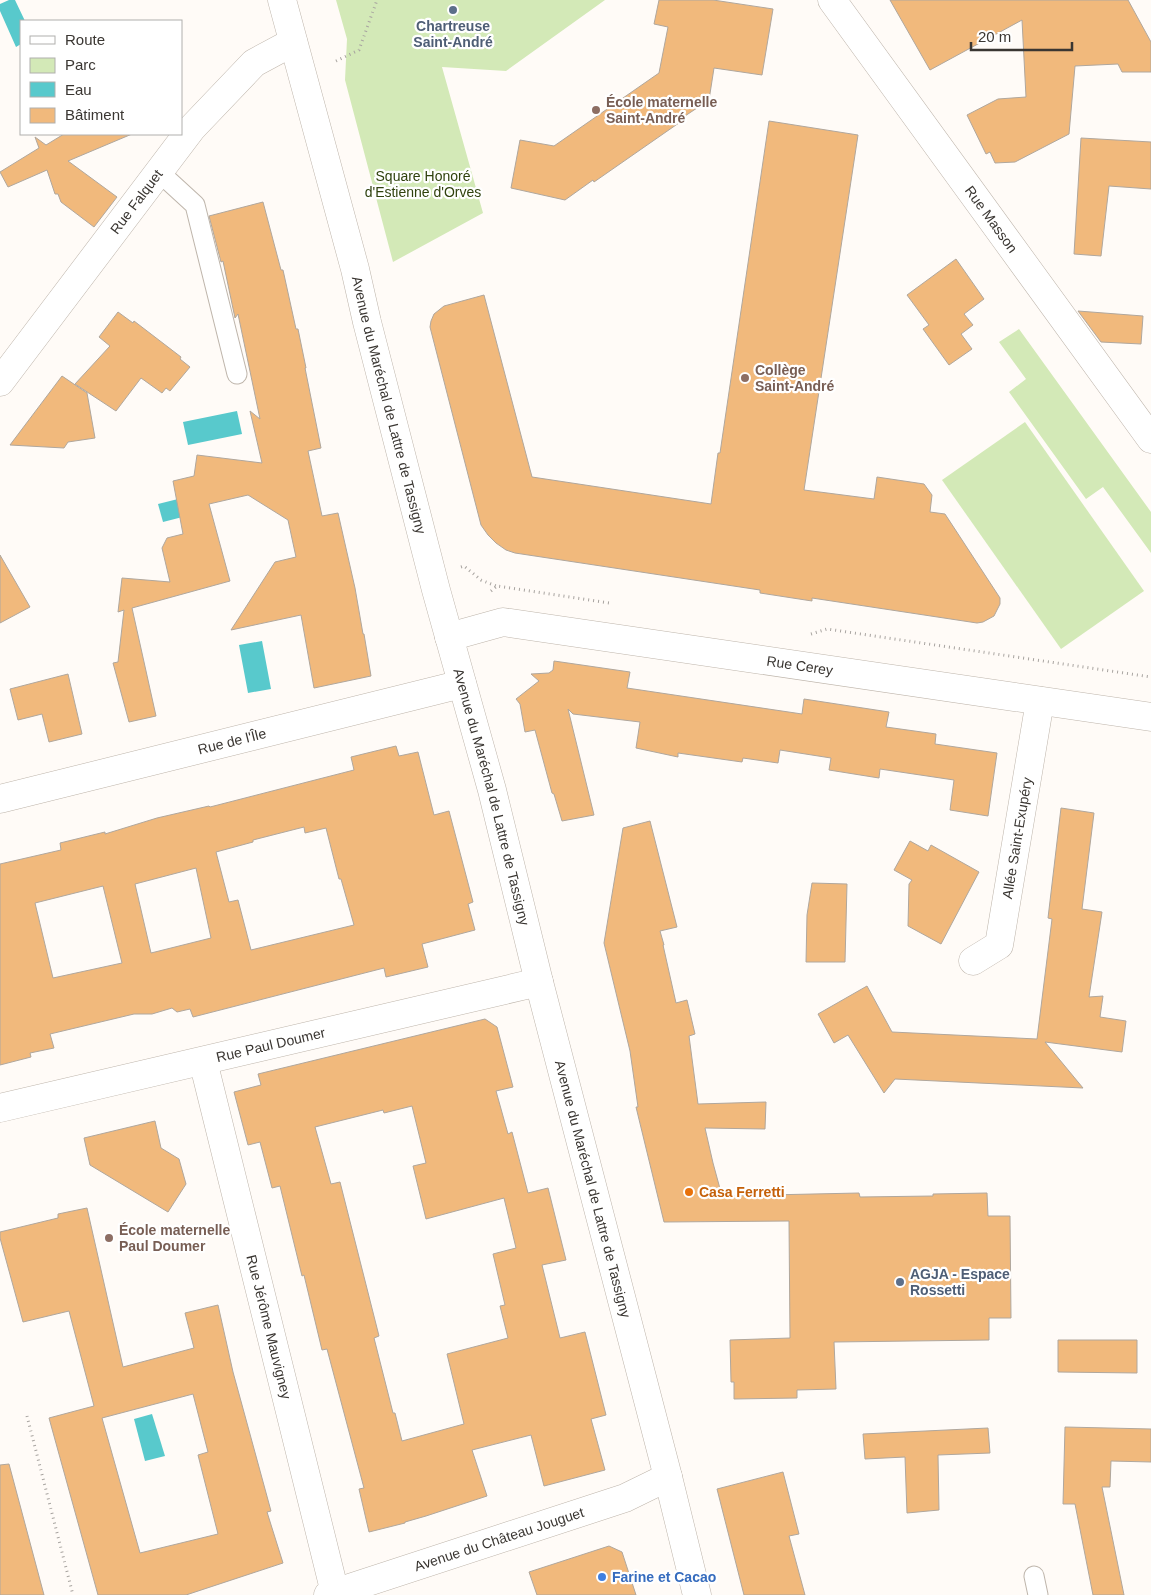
<svg xmlns="http://www.w3.org/2000/svg" width="1151" height="1595" font-family="Helvetica,sans-serif">
<style>
.green{fill:#d3e9b7}
.water{fill:#58c9cc}
.building{fill:#f1b97c;stroke:#b0a79d;fill-rule:evenodd}
.lines{fill:none;stroke-linecap:round;stroke-linejoin:round}
.service-casing{stroke:#beb5ab;stroke-width:21}
.minor-casing{stroke:#beb5ab;stroke-width:29}
.secondary-casing{stroke:#beb5ab;stroke-width:29}
.path{stroke:#a8a4a0;stroke-width:3;stroke-dasharray:1 4;stroke-linecap:butt}
.service{stroke:#fff;stroke-width:19}
.minor{stroke:#fff;stroke-width:28}
.secondary{stroke:#fff;stroke-width:28}
.service-dot{fill:#5c6f8a;stroke:#fff;stroke-width:2}
.education-dot{fill:#8d6e63;stroke:#fff;stroke-width:2}
.food-dot{fill:#e8710a;stroke:#fff;stroke-width:2}
.shop-dot{fill:#3f7fe0;stroke:#fff;stroke-width:2}
.labels{text-anchor:middle;dominant-baseline:central;stroke-width:4.5;stroke-linejoin:round;paint-order:stroke}
.service-label{font-size:14px;font-weight:bold;fill:#4e5e75;stroke:#fff}
.education-label{font-size:14px;font-weight:bold;fill:#785e54;stroke:#fff;text-anchor:start}
.park-label{font-size:14px;fill:#30420e;stroke:#fff}
.street-label{font-size:14px;fill:#3a3632;stroke:#fff}
.food-label{font-size:14px;font-weight:bold;fill:#c56008;stroke:#fff;text-anchor:start}
.shop-label{font-size:14px;font-weight:bold;fill:#366cbe;stroke:#fff;text-anchor:start}
</style>
<rect width="100%" height="100%" fill="#fffbf7"/>
<!-- green -->
<g class="green">
<polygon points="336,0 605,0 506,71 442,67 483,213 393,262 345,80 347,39"/>
<polygon points="1019,329 1151,512 1151,553 1103,487 1086,499 1009,392 1026,379 999,342"/>
<polygon points="1025,422 1144,591 1061,649 942,480"/>
</g>
<!-- water -->
<g class="water">
<polygon points="9,0 15,0 25,21 21,21 21,44 16,47 0,11 0,4"/>
<polygon points="237,411 242,434 188,445 183,422"/>
<polygon points="198,494 202,512 163,522 158,504"/>
<polygon points="262,641 271,689 248,693 239,645"/>
<polygon points="152,1414 165,1456 145,1461 134,1419"/>
</g>
<!-- building -->
<g class="building">
<polygon points="659,0 713,0 773,9 762,75 714,68 709,100 685,116 686,118 594,182 593,180 565,200 511,188 520,140 554,146 659,73 668,27 654,24"/>
<polygon points="890,0 1128,0 1151,42 1151,72 1122,72 1118,64 1075,66 1069,134 1015,162 995,163 990,152 986,154 967,115 998,99 1026,97 1022,20 930,70"/>
<polygon points="769,121 858,135 804,490 874,499 877,477 924,484 932,495 930,512 945,514 1000,598 1000,604 994,616 983,622 977,623 812,598 812,601 760,593 760,590 515,553 506,550 496,543 488,535 481,525 430,327 431,321 434,314 444,306 484,295 532,477 711,504 718,453 720,453"/>
<polygon points="64,134 132,134 68,161 117,197 94,227 61,202 58,194 55,194 47,170 8,187 0,172 39,148 35,137 46,145"/>
<polygon points="1081,138 1151,142 1151,189 1109,186 1101,256 1074,254"/>
<polygon points="263,202 281,270 283,270 296,329 298,329 306,368 305,368 321,448 308,451 322,516 338,513 355,588 363,634 364,634 371,676 314,688 301,615 231,630 275,562 296,557 288,520 248,495 209,504 230,581 132,608 156,716 129,722 113,663 118,662 124,610 118,612 122,578 170,582 162,548 167,538 183,534 173,481 194,476 197,455 262,463 250,411 260,419 238,314 235,318 223,261 221,262 209,216"/>
<polygon points="956,259 984,299 964,314 973,325 961,334 972,349 949,365 923,329 929,325 907,295"/>
<polygon points="1078,311 1143,316 1141,344 1101,342"/>
<polygon points="118,312 133,323 134,321 181,357 180,359 190,367 170,391 166,388 162,393 141,378 116,411 75,384 110,346 99,337"/>
<polygon points="62,376 87,393 95,438 68,442 64,448 10,445"/>
<polygon points="0,555 30,607 0,623"/>
<polygon points="554,661 630,672 627,688 802,714 804,699 889,712 886,727 936,734 935,744 997,753 988,816 950,810 954,780 880,769 879,778 829,770 831,758 780,750 778,763 743,758 742,762 678,753 678,757 636,748 640,722 573,714 568,709 594,815 562,821 554,794 552,793 535,730 525,732 520,704 516,699 539,681 531,674 549,673 553,670"/>
<polygon points="68,674 82,734 49,742 42,714 18,720 10,689"/>
<path d="M396,746L399,756L418,752L434,815L449,811L473,902L468,904L475,930L422,944L428,967L386,977L384,968L193,1017L190,1009L177,1012L172,1008L152,1014H134L50,1034L54,1048L30,1053L31,1057L0,1065V864L61,850L60,843L105,832V834L157,818L209,806L210,807L354,770L351,757ZM304,827L305,833L326,828L339,879H341L354,925L251,950L238,900L229,902L216,852L253,842V840ZM196,868L211,938L151,953L135,884ZM103,886L122,963L53,978L35,903Z"/>
<polygon points="1061,808 1094,813 1082,909 1102,912 1089,997 1103,996 1100,1017 1126,1021 1122,1052 1045,1042 1083,1088 895,1079 884,1093 848,1035 834,1043 818,1014 867,986 892,1032 1037,1039 1052,919 1048,918"/>
<polygon points="650,821 677,927 660,931 664,945 663,945 676,1003 687,1000 695,1034 689,1036 698,1104 766,1102 765,1129 705,1128 713,1163 722,1196 859,1193 860,1197 933,1196 933,1194 987,1193 988,1216 1010,1216 1011,1318 989,1318 989,1340 834,1342 836,1389 797,1390 797,1398 734,1399 734,1382 731,1382 730,1340 790,1338 789,1221 664,1222 636,1107 638,1107 630,1051 604,943 623,828"/>
<polygon points="910,841 928,851 931,845 979,872 941,944 908,926 909,884 912,880 894,870"/>
<polygon points="812,883 847,884 845,962 806,962 807,915"/>
<path d="M485,1019L497,1027L513,1087L496,1091L508,1134L512,1132L528,1193L548,1188L566,1260L542,1265L560,1338L585,1332L606,1415L591,1419L605,1470L544,1486L531,1435L472,1450L487,1496L426,1516L405,1522V1523L369,1532L359,1489L364,1488L327,1349L322,1350L304,1275L302,1276L280,1186L272,1188L260,1142L248,1145L234,1092L261,1085L258,1074ZM412,1106L426,1163L413,1166L426,1219L504,1198L516,1248L493,1254L505,1305L500,1306L508,1338L447,1354L464,1424L402,1441L395,1413H393L374,1338L379,1336L340,1182L331,1184L315,1127L383,1110L384,1113Z"/>
<polygon points="155,1121 161,1148 179,1159 186,1184 168,1212 90,1165 84,1138"/>
<path d="M87,1208L123,1367L194,1348L185,1313L218,1305L233,1372L271,1511L267,1512L283,1563L186,1595H98L49,1418L94,1406L69,1311L23,1322L0,1238V1232L58,1218V1214ZM193,1394L208,1452L198,1455L218,1534L140,1553L102,1418Z"/>
<polygon points="1058,1340 1137,1340 1137,1373 1058,1372"/>
<polygon points="1065,1427 1151,1429 1151,1462 1111,1461 1110,1487 1102,1487 1124,1595 1093,1595 1075,1504 1063,1504"/>
<polygon points="988,1428 990,1453 938,1455 939,1510 907,1513 905,1457 865,1459 863,1434"/>
<polygon points="9,1464 44,1595 0,1595 0,1465"/>
<polygon points="783,1472 799,1534 789,1536 805,1595 744,1595 717,1489"/>
<polygon points="609,1546 622,1552 636,1595 537,1595 529,1572"/>
</g>
<g class="lines">
<!-- service casing -->
<g class="service-casing">
<g id="service">
<polyline points="159,172 195,205 237,374"/>
<polyline points="1034,1576 1038,1595"/>
</g>
</g>
<!-- minor casing -->
<g class="minor-casing">
<g id="minor">
<path id="s1" d="M832,0L1151,439"/>
<path id="s2" d="M0,382L192,128L254,63L293,42"/>
<path id="s3" d="M449,637L503,622L1151,717"/>
<path id="s4" d="M0,799L462,684"/>
<path id="s5" d="M973,961L999,945L1040,701"/>
<path id="s6" d="M203,1061L335,1593"/>
<path id="s7" d="M0,1108L539,982"/>
<path id="s8" d="M328,1595L625,1498L668,1477"/>
</g>
</g>
<!-- secondary casing -->
<g class="secondary-casing">
<g id="secondary">
<path id="s9" d="M282,0L355,269L367,322L436,590L492,790L539,982L668,1477L697,1595"/>
</g>
</g>
<!-- path -->
<g class="path">
<polyline points="336,61 359,50 377,0"/>
<polyline points="461,567 464,566 481,580 496,586"/>
<polyline points="491,591 497,586 609,603"/>
<polyline points="811,634 827,629 1151,677"/>
<polyline points="27,1416 73,1595"/>
</g>
<!-- service -->
<use href="#service" class="service"/>
<!-- minor -->
<use href="#minor" class="minor"/>
<!-- secondary -->
<use href="#secondary" class="secondary"/>
</g>
<!-- markers -->
<g class="service-dot">
<circle cx="453" cy="10" r="5"/>
<circle cx="900" cy="1282" r="5"/>
</g>
<g class="education-dot">
<circle cx="596" cy="110" r="5"/>
<circle cx="745" cy="378" r="5"/>
<circle cx="109" cy="1238" r="5"/>
</g>
<circle class="food-dot" cx="689" cy="1192" r="5"/>
<circle class="shop-dot" cx="602" cy="1577" r="5"/>
<g class="labels">
<!-- service labels -->
<g class="service-label">
<text x="453" y="26">Chartreuse<tspan x="453" dy="16">Saint-André</tspan></text>
<text x="910" y="1274" text-anchor="start">AGJA - Espace<tspan x="910" dy="16">Rossetti</tspan></text>
</g>
<!-- education labels -->
<g class="education-label">
<text x="606" y="102">École maternelle<tspan x="606" dy="16">Saint-André</tspan></text>
<text x="755" y="370">Collège<tspan x="755" dy="16">Saint-André</tspan></text>
<text x="119" y="1230">École maternelle<tspan x="119" dy="16">Paul Doumer</tspan></text>
</g>
<!-- park labels -->
<g class="park-label">
<text x="423" y="176">Square Honoré<tspan x="423" dy="16">d'Estienne d'Orves</tspan></text>
</g>
<!-- street labels -->
<g class="street-label">
<text stroke="none"><textPath href="#s2" startOffset="226">Rue Falquet</textPath></text>
<text stroke="none"><textPath href="#s1" startOffset="271">Rue Masson</textPath></text>
<text stroke="none"><textPath href="#s9" startOffset="419">Avenue du Maréchal de Lattre de Tassigny</textPath></text>
<text stroke="none"><textPath href="#s3" startOffset="356">Rue Cerey</textPath></text>
<text stroke="none"><textPath href="#s4" startOffset="239">Rue de l'Île</textPath></text>
<text stroke="none"><textPath href="#s9" startOffset="824">Avenue du Maréchal de Lattre de Tassigny</textPath></text>
<text stroke="none"><textPath href="#s5" startOffset="139">Allée Saint-Exupéry</textPath></text>
<text stroke="none"><textPath href="#s7" startOffset="278">Rue Paul Doumer</textPath></text>
<text stroke="none"><textPath href="#s9" startOffset="1229">Avenue du Maréchal de Lattre de Tassigny</textPath></text>
<text stroke="none"><textPath href="#s6" startOffset="274">Rue Jérôme Mauvigney</textPath></text>
<text stroke="none"><textPath href="#s8" startOffset="180">Avenue du Château Jouguet</textPath></text>
</g>
<!-- food labels -->
<g class="food-label">
<text x="699" y="1192">Casa Ferretti</text>
</g>
<!-- shop labels -->
<g class="shop-label">
<text x="612" y="1577">Farine et Cacao</text>
</g>
</g>
<!-- legend -->
<rect x="20" y="20" width="162" height="115" fill="#ffffff" stroke="#b0afad"/>
<rect x="30" y="36" width="25" height="8" fill="#ffffff" stroke="#b0afad"/>
<text x="65" y="45" font-size="15" fill="#3a3632">Route</text>
<rect x="30" y="58" width="25" height="15" fill="#d3e9b7" stroke="#b0afad"/>
<text x="65" y="70" font-size="15" fill="#3a3632">Parc</text>
<rect x="30" y="82" width="25" height="15" fill="#58c9cc" stroke="#b0afad"/>
<text x="65" y="95" font-size="15" fill="#3a3632">Eau</text>
<rect x="30" y="108" width="25" height="15" fill="#f1b97c" stroke="#b0afad"/>
<text x="65" y="120" font-size="15" fill="#3a3632">Bâtiment</text>
<!-- scale -->
<path d="M971 42v8h101v-8" fill="none" stroke="#3a3632" stroke-width="2.5"/>
<text x="978" y="42" font-size="15" fill="#3a3632" stroke="#ffffff" stroke-width="4" paint-order="stroke">20 m</text>
</svg>
